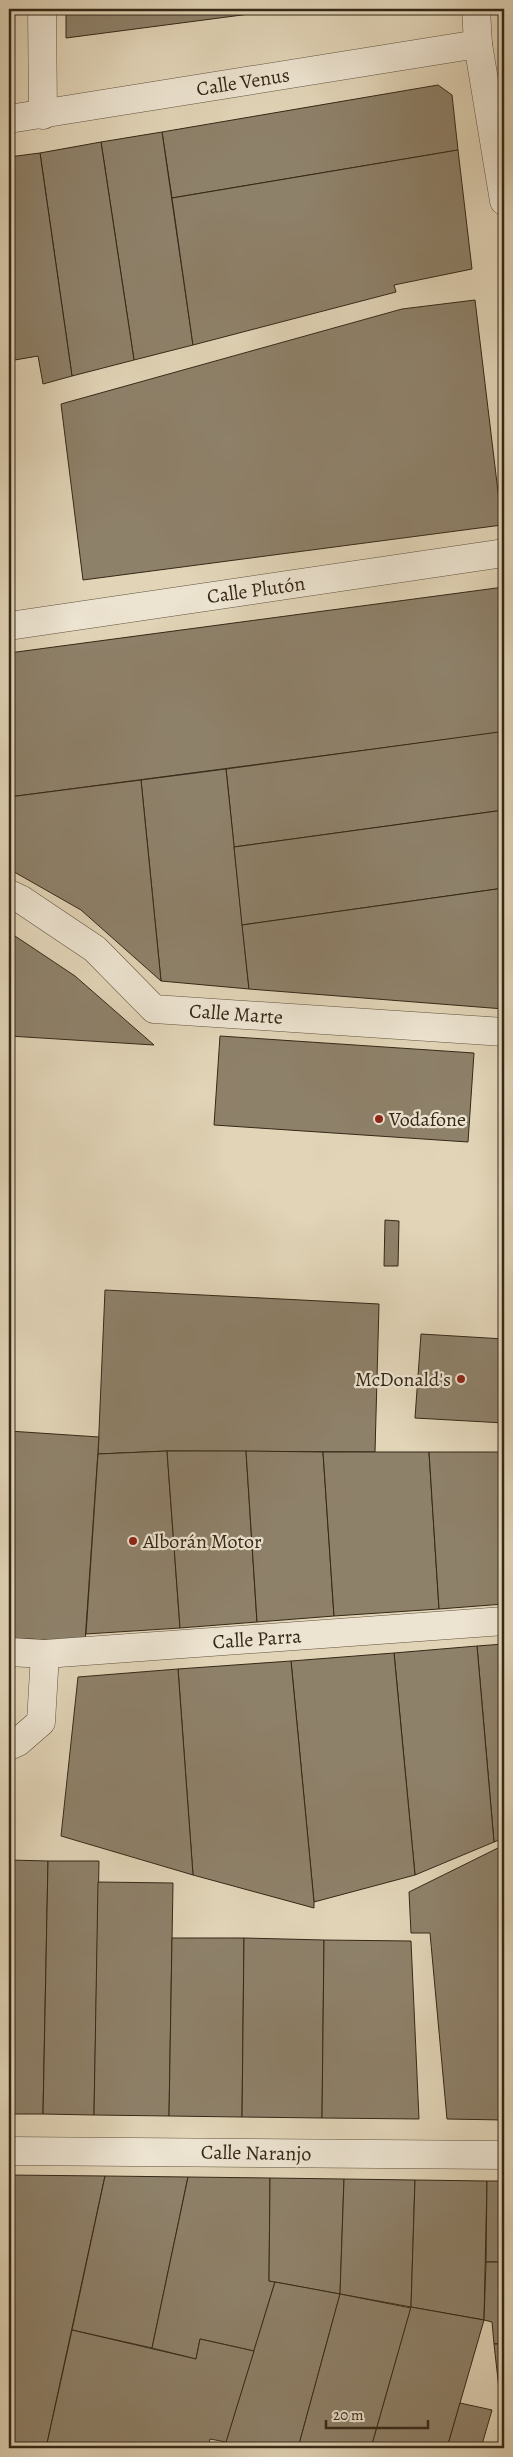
<svg xmlns="http://www.w3.org/2000/svg" width="513" height="2457" font-family="Alegreya,serif">
<style>
.building{fill:#8e816a;stroke:#352817}
.lines{fill:none;stroke-linecap:round;stroke-linejoin:round}
.minor-casing{stroke:#60533f;stroke-width:29}
.minor{stroke:#ece3d0;stroke-width:28}
.poi-dot{fill:#8f2418;stroke:#ece3d0;stroke-width:2}
.labels{text-anchor:middle;dominant-baseline:central;stroke-width:4.5;stroke-linejoin:round;paint-order:stroke}
.street-label{font-size:20px;fill:#352817;stroke:#ece3d0}
.poi-label{font-size:20px;fill:#352817;stroke:#ece3d0;text-anchor:start}
</style>
<rect width="100%" height="100%" fill="#e1d4b7"/>
<filter id="stains"><feTurbulence type="fractalNoise" baseFrequency=".004" numOctaves="4"/><feColorMatrix values="0 0 0 0 .2 0 0 0 0 .09 0 0 0 0 .02 0 0 0 .5 -.17"/></filter>
<radialGradient id="worn" r=".72"><stop offset=".6" stop-color="#630" stop-opacity="0"/><stop offset="1" stop-color="#630" stop-opacity=".3"/></radialGradient>
<!-- building -->
<g class="building">
<polygon points="66,9 288,9 66,38"/>
<polygon points="438,85 452,95 458,150 172,198 162,132"/>
<polygon points="162,132 193,345 134,360 101,142"/>
<polygon points="101,142 134,360 72,376 40,153"/>
<polygon points="458,150 472,269 394,285 396,292 193,345 172,198"/>
<polygon points="40,153 72,376 43,384 38,356 9,361 9,157"/>
<polygon points="475,300 502,525 83,580 61,404 402,309"/>
<polygon points="504,587 504,732 9,797 9,653"/>
<polygon points="499,732 504,732 504,810 234,847 226,769"/>
<polygon points="226,769 249,989 161,981 141,780"/>
<polygon points="141,780 161,981 81,910 9,869 9,797"/>
<polygon points="504,810 504,888 242,925 234,847"/>
<polygon points="504,888 504,1009 249,989 242,925"/>
<polygon points="9,932 75,976 154,1045 9,1036"/>
<polygon points="220,1036 474,1053 468,1142 214,1125"/>
<polygon points="385,1220 399,1221 398,1266 384,1266"/>
<polygon points="105,1290 379,1304 375,1452 167,1451 98,1454"/>
<polygon points="421,1334 504,1339 504,1423 415,1418"/>
<polygon points="9,1431 99,1437 85,1642 9,1638"/>
<polygon points="167,1451 180,1628 86,1634 98,1454"/>
<polygon points="167,1451 246,1451 257,1622 180,1628"/>
<polygon points="246,1451 323,1452 334,1616 257,1622"/>
<polygon points="323,1452 429,1452 439,1609 334,1616"/>
<polygon points="429,1452 501,1452 504,1506 504,1604 439,1609"/>
<polygon points="501,1452 504,1453 504,1506"/>
<polygon points="504,1644 504,1838 494,1842 477,1646"/>
<polygon points="477,1646 494,1842 415,1875 394,1653"/>
<polygon points="394,1653 415,1875 314,1902 291,1661"/>
<polygon points="291,1661 314,1902 314,1908 193,1875 178,1669"/>
<polygon points="178,1669 193,1875 61,1836 78,1677"/>
<polygon points="504,1845 504,2120 447,2119 430,1933 411,1933 409,1892"/>
<polygon points="9,1860 48,1861 43,2114 9,2114"/>
<polygon points="48,1861 99,1861 94,2115 43,2114"/>
<polygon points="98,1882 173,1883 169,2116 94,2115"/>
<polygon points="172,1938 244,1938 242,2117 169,2116"/>
<polygon points="244,1938 324,1940 322,2118 242,2117"/>
<polygon points="324,1940 411,1941 419,2119 322,2118"/>
<polygon points="9,2175 105,2176 46,2448 9,2448"/>
<polygon points="105,2176 188,2177 152,2348 72,2330"/>
<polygon points="188,2177 270,2178 269,2281 275,2282 254,2351 200,2339 196,2359 152,2348"/>
<polygon points="270,2178 344,2179 340,2294 269,2281"/>
<polygon points="344,2179 415,2180 411,2307 340,2294"/>
<polygon points="415,2180 487,2181 484,2320 411,2307"/>
<polygon points="487,2181 504,2181 504,2262 486,2262"/>
<polygon points="486,2262 504,2262 504,2344 494,2344 492,2322 484,2320"/>
<polygon points="275,2282 340,2294 298,2448 224,2448"/>
<polygon points="340,2294 411,2308 371,2448 298,2448"/>
<polygon points="411,2307 484,2320 447,2448 371,2448"/>
<polygon points="72,2330 196,2359 200,2339 254,2351 226,2442 210,2439 208,2448 46,2448"/>
<polygon points="494,2344 504,2344 504,2425 503,2425"/>
<polygon points="460,2403 492,2410 481,2448 447,2448"/>
</g>
<g class="lines">
<!-- minor casing -->
<g class="minor-casing">
<g id="minor">
<polyline points="42,9 43,115"/>
<polyline points="476,9 478,44 504,201"/>
<polyline points="9,119 478,44"/>
<polyline points="9,626 504,553"/>
<polyline points="9,894 22,900 95,949 154,1009 504,1032"/>
<polyline points="9,1652 45,1654 504,1621"/>
<polyline points="9,1746 18,1742 41,1722 45,1654"/>
<polyline points="9,2151 504,2155"/>
</g>
</g>
<!-- minor -->
<use href="#minor" class="minor"/>
</g>
<!-- markers -->
<g class="poi-dot">
<circle cx="379" cy="1119" r="5"/>
<circle cx="461" cy="1379" r="5"/>
<circle cx="133" cy="1541" r="5"/>
</g>
<g class="labels">
<!-- street labels -->
<g class="street-label">
<text transform="translate(243 82) rotate(-9)">Calle Venus</text>
<text transform="translate(256 590) rotate(-8)">Calle Plutón</text>
<text transform="translate(236 1014) rotate(4)">Calle Marte</text>
<text transform="translate(257 1639) rotate(-4)">Calle Parra</text>
<text transform="translate(256 2153) rotate(1)">Calle Naranjo</text>
</g>
<!-- poi labels -->
<g class="poi-label">
<text x="389" y="1119">Vodafone</text>
<text x="451" y="1379" text-anchor="end">McDonald's</text>
<text x="143" y="1541">Alborán Motor</text>
</g>
</g>
<!-- margin -->
<rect width="513" height="2457" fill="none" stroke="#e1d4b7" stroke-width="30"/>
<rect x="10" y="10" width="493" height="2437" fill="none" stroke="#352817" stroke-width="2.5"/>
<rect x="15" y="15" width="483" height="2427" fill="none" stroke="#352817"/>
<!-- scale -->
<path d="M326 2420v8h102v-8" fill="none" stroke="#352817" stroke-width="2.5"/>
<text x="333" y="2420" font-size="15" fill="#352817" stroke="#ece3d0" stroke-width="4" paint-order="stroke">20 m</text>
<rect width="100%" height="100%" filter="url(#stains)"/>
<rect width="100%" height="100%" fill="url(#worn)"/>
</svg>
